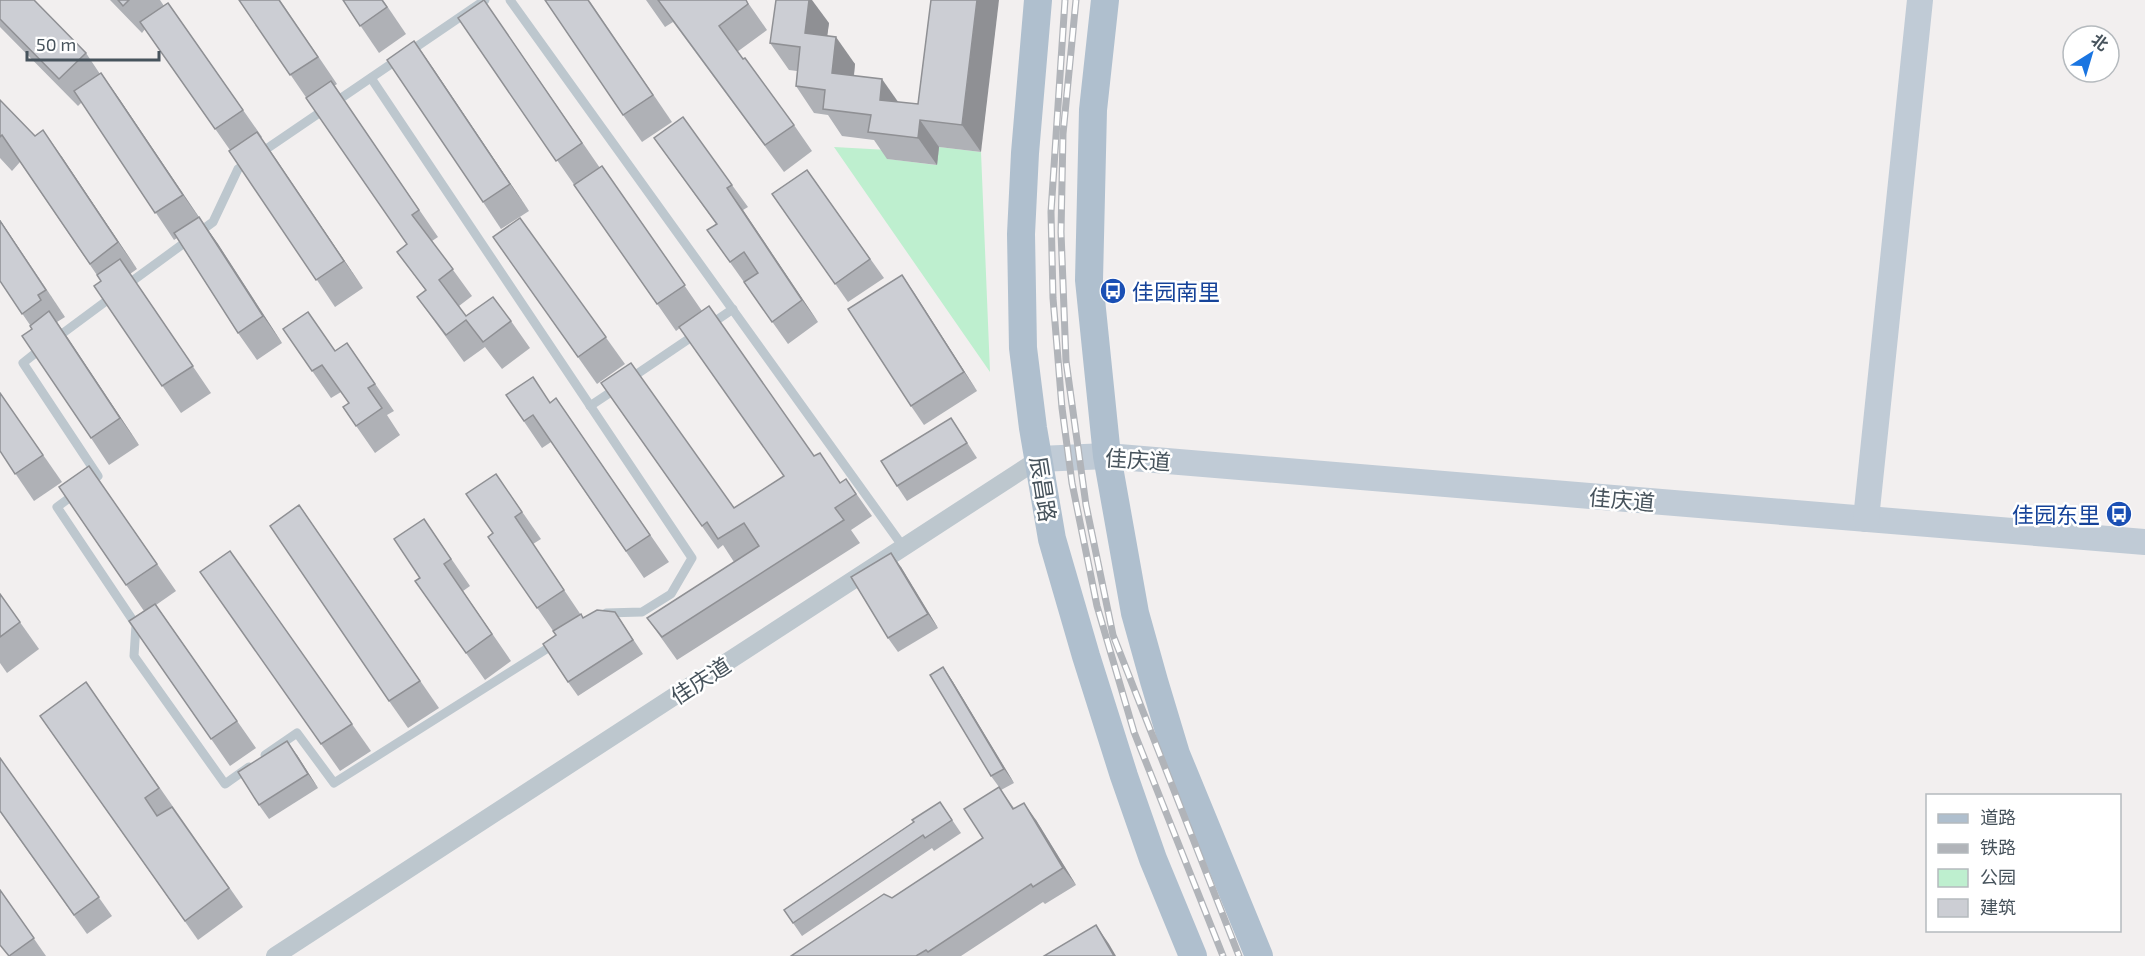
<svg xmlns="http://www.w3.org/2000/svg" width="2145" height="956" font-family="'Exo 2','Noto Sans SC',sans-serif">
<style>
.green{fill:#beefcf}
.lines{fill:none;stroke-linecap:round;stroke-linejoin:round}
.lane{stroke:#bdc7ce;stroke-width:9}
.street{stroke:#bdc7ce;stroke-width:18}
.secondary{stroke:#c0cbd6;stroke-width:26}
.primary{stroke:#afbfce;stroke-width:28}
.rail-casing{stroke:#b1b4b9;stroke-width:7}
.rail{stroke:#fff;stroke-width:4.5;stroke-dasharray:14;stroke-linecap:butt}
.wall{fill:#afb1b6}
.shaded-wall{fill:#8f9094}
.building{fill:#ccced4;stroke:#8f9094;stroke-width:1.5}
.labels{text-anchor:middle;dominant-baseline:central;stroke-width:5;stroke-linejoin:round;paint-order:stroke}
.transit-label{font-size:22px;fill:#164399;stroke:#fff;text-anchor:start}
.street-label{font-size:22px;fill:#47535c;stroke:#fff}
</style>
<rect width="100%" height="100%" fill="#f2efef"/>
<!-- green -->
<polygon class="green" points="834,147 888,150 888,159 936,165 939,147 981,152 990,372"/>
<g class="lines">
<!-- lane -->
<g class="lane">
<polyline points="510,0 904,548"/>
<polyline points="371,78 692,558 671,594 642,612 606,613"/>
<polyline points="259,154 485,0"/>
<polyline points="124,287 213,222 238,169 248,162"/>
<polyline points="708,326 733,309"/>
<polyline points="55,339 113,296"/>
<polyline points="43,347 23,363 98,476 87,485"/>
<polyline points="631,378 696,334"/>
<polyline points="590,406 617,388"/>
<polyline points="76,493 57,507 136,625 134,656 225,784 249,767"/>
<polyline points="265,755 297,733 334,783 556,643"/>
</g>
<!-- street -->
<polyline class="street" points="275,956 1039,459"/>
<!-- secondary -->
<g class="secondary">
<polyline points="1039,459 1107,456 2145,542"/>
<polyline points="1866,519 1920,0"/>
</g>
<!-- primary -->
<g class="primary">
<polyline points="1038,0 1025,153 1021,234 1023,348 1033,428 1052,539 1086,656 1124,776 1153,859 1193,956"/>
<polyline points="1105,0 1093,110 1089,280 1107,456 1135,613 1154,681 1176,754 1259,956"/>
</g>
<!-- rail casing -->
<g class="rail-casing">
<g id="rail">
<polyline points="1065,0 1051,212 1053,298 1062,408 1072,483 1097,606 1134,732 1223,956"/>
<polyline points="1076,0 1063,134 1061,232 1066,361 1086,505 1113,635 1239,956"/>
</g>
</g>
<!-- rail -->
<use href="#rail" class="rail"/>
</g>
<!-- wall -->
<g class="wall">
<polygon points="0,0 86,53 100,74 101,73 120,100 199,217 218,244 282,343 257,360 238,333 177,238 174,240 82,102 78,106 0,27"/>
<polygon points="110,0 160,0 164,6 168,3 262,137 261,138 363,288 335,307 230,150 145,29 142,33"/>
<polygon points="239,0 280,0 337,84 334,86 438,237 432,241 472,296 459,306 466,316 511,321 530,348 502,369 485,347 464,362 417,297 426,291 397,252 407,244"/>
<polygon points="343,0 383,0 406,34 379,53"/>
<polygon points="484,0 600,168 602,166 702,311 814,456 841,483 846,479 872,516 851,530 860,543 677,660 647,618 734,562 723,545 718,549 601,383 734,508 784,476 680,328 676,331 458,18"/>
<polygon points="589,0 672,122 642,142 623,115"/>
<polygon points="646,0 746,0 767,30 737,52 794,125 812,151 784,172 673,22 665,27"/>
<polygon points="931,0 981,152 939,147 937,165 887,159 874,140 842,136 828,115 814,113 796,86 797,71 789,70 770,43 829,23 827,36 855,64 854,76 898,102 918,104"/>
<polygon points="415,42 529,211 501,229 483,202"/>
<polygon points="0,100 35,136 62,157 137,269 130,274 211,393 181,413 94,286 101,281 20,162 12,171 0,158"/>
<polygon points="654,138 732,185 748,207 743,210 818,322 788,344 707,230 716,224"/>
<polygon points="807,170 884,278 848,302 772,194"/>
<polygon points="520,218 625,364 597,384 493,237"/>
<polygon points="0,220 65,317 57,322 60,327 139,445 109,465 91,438 30,325 0,281"/>
<polygon points="902,275 977,391 924,425 911,406"/>
<polygon points="283,329 335,351 347,343 394,411 387,415 400,435 375,453 343,407 349,404 341,392 331,398"/>
<polygon points="0,393 62,482 34,501 0,451"/>
<polygon points="506,395 551,402 556,398 669,562 644,578 551,442 542,448"/>
<polygon points="961,433 977,458 907,501 897,486"/>
<polygon points="89,466 176,591 156,605 256,748 230,766 129,621 144,611 59,487"/>
<polygon points="496,474 541,539 533,544 583,618 615,612 643,654 578,696 568,682 556,635 488,537 493,533"/>
<polygon points="299,505 439,708 408,728 389,701"/>
<polygon points="424,519 470,586 463,591 511,661 485,680 415,581 420,578"/>
<polygon points="230,551 371,751 340,771 200,572"/>
<polygon points="901,567 938,628 898,652 888,638"/>
<polygon points="0,594 39,649 7,673 0,663"/>
<polygon points="943,667 953,682 1014,783 1001,790 1014,808 1036,820 1076,885 1045,904 1043,902 961,956 791,956 892,898 983,838 999,787 991,776"/>
<polygon points="86,682 243,907 198,940 40,716"/>
<polygon points="297,755 318,788 269,819 259,805"/>
<polygon points="0,758 112,916 87,934 0,812"/>
<polygon points="940,802 961,833 934,851 932,848 802,936 784,910 914,822"/>
<polygon points="0,890 46,956 8,956"/>
</g>
<!-- shaded-wall -->
<g class="shaded-wall">
<polygon points="809,0 812,0 829,23 824,60 805,33"/>
<polygon points="977,0 999,0 981,152 962,125"/>
<polygon points="836,37 855,64 851,100 832,73"/>
<polygon points="414,41 433,68 529,211 510,184"/>
<polygon points="101,73 120,100 202,222 183,195"/>
<polygon points="882,79 901,106 880,100"/>
<polygon points="920,120 939,147 937,165 918,138"/>
<polygon points="43,130 62,157 137,269 118,242"/>
<polygon points="257,132 276,159 363,288 344,261"/>
<polygon points="727,188 743,210 818,322 802,300"/>
<polygon points="199,217 218,244 282,343 263,316"/>
<polygon points="0,220 65,317 0,221"/>
<polygon points="902,275 915,294 977,391 964,372"/>
<polygon points="49,311 68,338 139,445 120,418"/>
<polygon points="891,553 901,567 938,628 928,614"/>
<polygon points="943,667 953,682 1014,783 1004,769"/>
<polygon points="287,741 297,755 318,788 308,774"/>
<polygon points="1024,803 1036,820 1076,885 1063,868"/>
<polygon points="1096,925 1109,944 1116,956 1114,956"/>
</g>
<!-- building -->
<g class="building">
<polygon points="0,0 34,0 86,53 59,79 0,19"/>
<polygon points="118,0 129,0 123,6"/>
<polygon points="239,0 279,0 318,57 290,75"/>
<polygon points="343,0 382,0 387,7 360,26"/>
<polygon points="484,0 582,143 556,161 458,18"/>
<polygon points="545,0 588,0 653,95 623,115"/>
<polygon points="658,0 746,0 748,4 719,26 743,59 745,58 794,125 765,145"/>
<polygon points="776,0 809,0 805,33 836,37 832,73 882,79 880,100 918,104 931,0 977,0 962,125 920,120 918,138 868,132 871,115 823,109 825,90 796,86 800,47 770,43"/>
<polygon points="168,3 243,110 215,129 140,22"/>
<polygon points="414,41 510,184 483,202 387,60"/>
<polygon points="101,73 183,195 155,213 74,91"/>
<polygon points="331,81 419,210 412,215 453,269 439,280 466,316 493,297 511,321 483,342 466,320 446,335 417,297 426,290 397,252 407,244 306,98"/>
<polygon points="0,100 35,136 43,130 118,242 90,264 2,135 0,137"/>
<polygon points="683,117 732,185 727,188 802,300 772,322 744,282 758,273 744,252 730,262 707,230 717,224 654,138"/>
<polygon points="257,132 344,261 316,280 229,151"/>
<polygon points="602,166 685,285 657,304 574,185"/>
<polygon points="807,170 870,259 835,284 772,194"/>
<polygon points="199,217 263,316 238,333 174,233"/>
<polygon points="520,218 606,337 578,357 493,237"/>
<polygon points="0,221 46,290 38,295 41,300 22,314 0,281"/>
<polygon points="120,259 193,366 162,386 94,286 101,281 97,275"/>
<polygon points="902,275 964,372 911,406 848,309"/>
<polygon points="709,306 814,456 820,453 840,483 846,479 856,494 835,508 844,520 662,637 647,618 759,546 744,523 718,539 707,522 702,526 601,383 631,363 734,508 784,476 679,327"/>
<polygon points="49,311 120,418 91,438 22,336 32,329 30,326"/>
<polygon points="308,312 335,351 347,343 375,384 368,388 382,408 356,426 343,407 349,403 322,365 312,371 283,329"/>
<polygon points="533,377 550,403 556,398 650,535 626,551 533,415 524,421 506,395"/>
<polygon points="0,393 43,455 15,474 0,451"/>
<polygon points="951,418 967,443 897,486 881,461"/>
<polygon points="89,466 157,564 126,585 59,487"/>
<polygon points="496,474 522,512 515,517 564,590 537,608 488,537 493,533 466,494"/>
<polygon points="299,505 420,681 389,701 270,526"/>
<polygon points="424,519 451,559 444,564 492,634 466,653 415,581 420,578 394,539"/>
<polygon points="230,551 352,724 321,744 200,572"/>
<polygon points="891,553 928,614 888,638 851,577"/>
<polygon points="0,594 20,622 0,637"/>
<polygon points="155,604 237,721 211,739 129,621"/>
<polygon points="597,610 615,612 633,640 568,682 543,644 556,635 553,631 581,614 583,618"/>
<polygon points="943,667 1004,769 991,776 930,675"/>
<polygon points="86,682 159,788 145,798 157,816 172,807 229,888 185,921 40,716"/>
<polygon points="287,741 308,774 259,805 238,772"/>
<polygon points="0,758 99,897 74,915 0,811"/>
<polygon points="999,787 1013,809 1024,803 1063,868 1033,887 1031,884 928,952 926,950 916,956 791,956 884,894 892,898 983,838 964,809"/>
<polygon points="940,802 952,820 925,838 923,835 793,923 784,910 914,822 912,820"/>
<polygon points="0,890 34,938 9,956 0,945"/>
<polygon points="1096,925 1114,956 1044,956"/>
</g>
<!-- icons -->
<defs>
<g id="bus-disc" transform="scale(1.35)"><circle r="9.5" fill="#1a4fb4" stroke="#fff"/><path d="M-5-6H5V4H4V6H2V4H-2V6H-4V4H-5ZM-3.5-4V0h7V-4ZM-3.5 1.2v1.5H-2V1.2ZM2 1.2v1.5H3.5V1.2Z" fill="#fff"/></g>
</defs>
<g fill-rule="evenodd">
<use href="#bus-disc" x="1113" y="291"/>
<use href="#bus-disc" x="2119" y="514"/>
</g>
<g class="labels">
<!-- transit labels -->
<g class="transit-label">
<text x="1132" y="291">佳园南里</text>
<text x="2100" y="514" text-anchor="end">佳园东里</text>
</g>
<!-- street labels -->
<g class="street-label">
<text transform="translate(1138 459) rotate(4)">佳庆道</text>
<text transform="translate(1044 489) rotate(81)">辰昌路</text>
<text transform="translate(1622 499) rotate(5)">佳庆道</text>
<text transform="translate(700 680) rotate(-33)">佳庆道</text>
</g>
</g>
<!-- legend -->
<rect x="1926" y="794" width="195" height="138" fill="#ffffff" stroke="#b5babe" stroke-width="1.5"/>
<rect x="1938" y="814" width="30" height="9" fill="#afbfce" stroke="#b5babe" stroke-width="1.5"/>
<text x="1980" y="824" font-size="18" fill="#47535c">道路</text>
<rect x="1938" y="844" width="30" height="9" fill="#b1b4b9" stroke="#b5babe" stroke-width="1.5"/>
<text x="1980" y="854" font-size="18" fill="#47535c">铁路</text>
<rect x="1938" y="869" width="30" height="18" fill="#beefcf" stroke="#b5babe" stroke-width="1.5"/>
<text x="1980" y="884" font-size="18" fill="#47535c">公园</text>
<rect x="1938" y="899" width="30" height="18" fill="#ccced4" stroke="#b5babe" stroke-width="1.5"/>
<text x="1980" y="914" font-size="18" fill="#47535c">建筑</text>
<!-- north arrow -->
<g transform="translate(2091 54) rotate(37)"><circle r="28" fill="#ffffff" stroke="#b5babe" stroke-width="1.5"/>
<path d="M0-4.5L10 22L0 15L-10 22Z" fill="#1a75e1"/>
<text y="-9" font-size="16" font-weight="bold" text-anchor="middle" fill="#47535c">北</text>
</g>
<!-- scale -->
<path d="M27 51v9h132v-9" fill="none" stroke="#47535c" stroke-width="3"/>
<text x="36" y="51" font-size="18" fill="#47535c" stroke="#ffffff" stroke-width="4.5" paint-order="stroke">50 m</text>
</svg>
